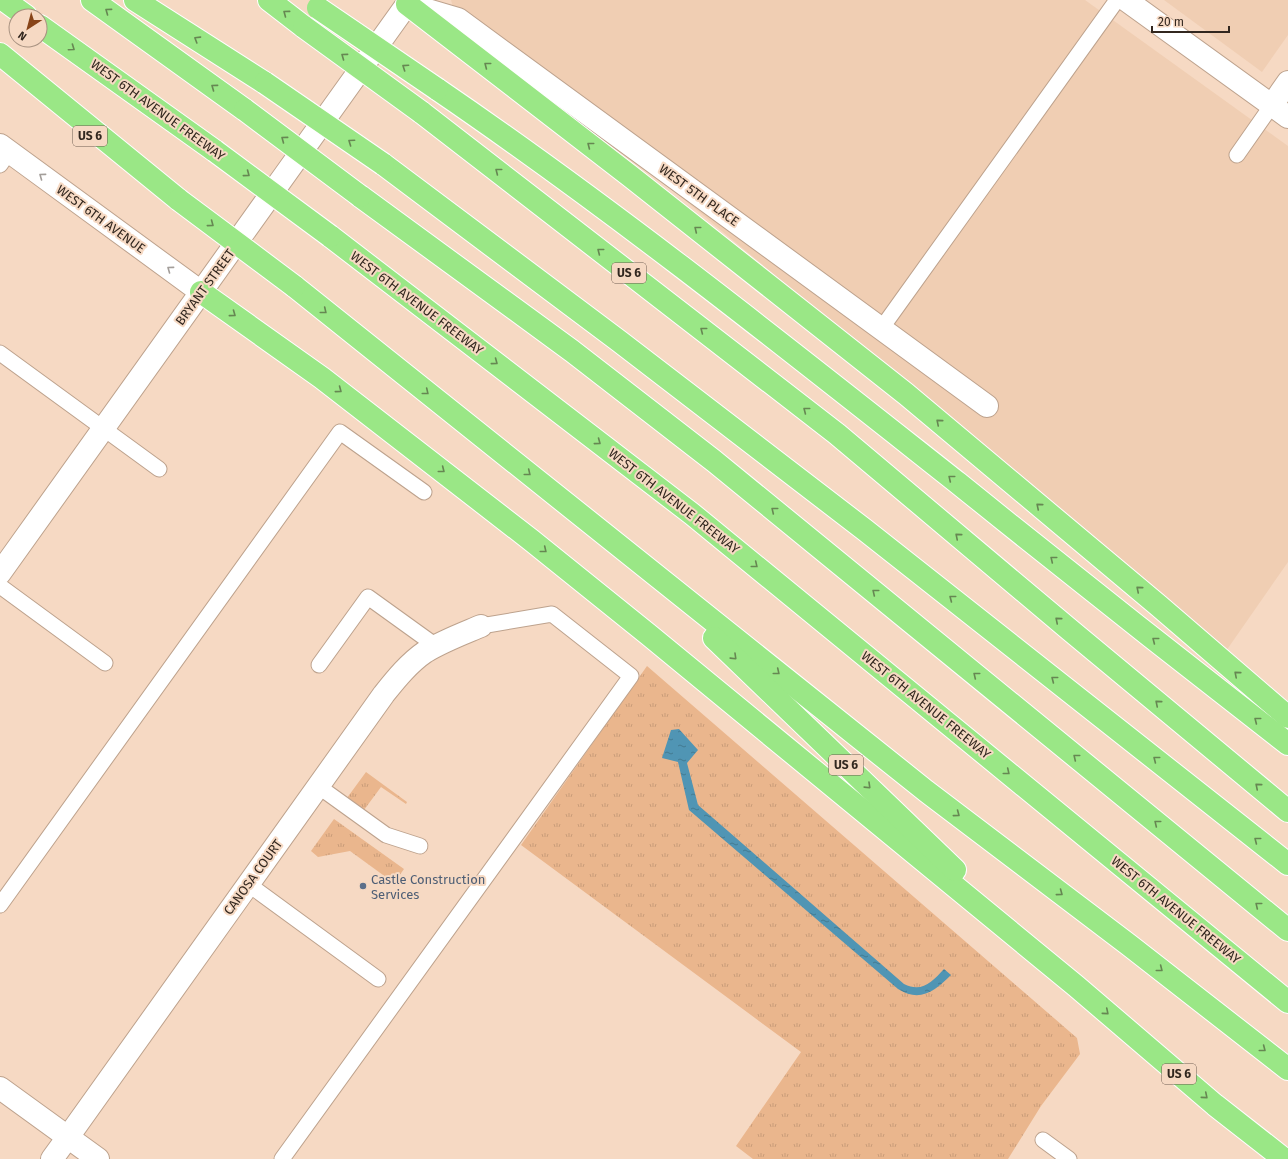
<svg xmlns="http://www.w3.org/2000/svg" width="1288" height="1159" font-family="'Fira Sans',sans-serif">
<style>
.built{fill:#f0ceb3}
.grass{fill:url(#grass-tufts)}
.water{fill:url(#water-ripples)}
.lines{fill:none;stroke-linecap:round;stroke-linejoin:round}
.service-casing{stroke:#bda28d;stroke-width:17}
.minor-casing{stroke:#bda28d;stroke-width:24}
.tertiary-casing{stroke:#bda28d;stroke-width:24}
.motorway-casing{stroke:#fff;stroke-width:24}
.service{stroke:#fff;stroke-width:15}
.minor{stroke:#fff;stroke-width:22}
.tertiary{stroke:#fff;stroke-width:22}
.motorway{stroke:#9ae786;stroke-width:22}
.motorway-bridge-casing{stroke:#fff;stroke-width:24;stroke-linecap:butt}
.motorway-bridge{stroke:#9ae786;stroke-width:22}
.oneway{stroke:#668752}
.oneway2{stroke:#a39e9a}
.service-dot{fill:#5c6f8a;stroke:#f6d9c3;stroke-width:1.5}
.labels{text-anchor:middle;dominant-baseline:central;stroke-width:4;stroke-linejoin:round;paint-order:stroke}
.shield{fill:#f6d9c3;stroke:#6d5c50;stroke-width:1}
.shield-label{font-size:12px;font-weight:bold;fill:#32271f}
.street-label{font-size:13px;fill:#32271f;stroke:#f6d9c3}
.service-label{font-size:13px;fill:#4e5e75;stroke:#f6d9c3;text-anchor:start}
</style>
<defs>
<pattern id="grass-tufts" width="24" height="20" patternUnits="userSpaceOnUse"><rect width="24" height="20" fill="#eab68d"/><path d="M3 7l-1-3M5 7V3M7 7l1-3M15 17l-1-3M17 17v-4M19 17l1-3" fill="none" stroke="#c99c79"/></pattern>
<pattern id="water-ripples" width="26" height="14" patternUnits="userSpaceOnUse"><rect width="26" height="14" fill="#5095b4"/><path d="M2 4q2-2 4 0t4 0M15 11q2-2 4 0t4 0" fill="none" stroke="#437a92"/></pattern>
</defs>
<rect width="100%" height="100%" fill="#f6d9c3"/>
<!-- built -->
<g class="built">
<polygon points="451,0 1085,0 1288,146 1288,562 1226,651 453,7"/>
<polygon points="1164,0 1288,0 1288,35 1262,72"/>
</g>
<!-- grass -->
<g class="grass">
<polygon points="647,666 1077,1038 1080,1054 1041,1106 1008,1159 753,1159 736,1146 801,1052 521,845"/>
<polygon points="366,772 407,802 406,804 381,787 361,814 344,802"/>
<polygon points="334,819 404,869 394,883 350,851 318,857 311,851"/>
</g>
<!-- water -->
<path class="water" d="M679,729L698,750L687,763L698,805L904,984C922,993 932,982 944,969L951,975C935,991 920,1003 898,989L689,810L678,762L662,758L671,730Z"/>
<g class="lines">
<!-- service casing -->
<g class="service-casing">
<g id="service">
<polyline points="1237,155 1272,105"/>
<polyline points="0,165 9,152"/>
<polyline points="881,329 1117,0"/>
<polyline points="0,353 159,469"/>
<polyline points="0,586 105,663"/>
<polyline points="319,665 368,597 436,646"/>
<polyline points="318,786 386,835 420,846"/>
<polyline points="248,884 378,979"/>
<polyline points="0,905 340,432 424,492"/>
<polyline points="1043,1140 1069,1159"/>
<polyline points="282,1159 631,676 552,614 481,626"/>
</g>
</g>
<!-- minor casing -->
<g class="minor-casing">
<g id="minor">
<polyline points="407,4 458,19 987,406"/>
<polyline points="1272,105 1288,82"/>
<polyline points="0,145 201,292"/>
<path d="M68,1137L384,694C396,679 409,663 425,652C443,641 462,634 481,626"/>
</g>
</g>
<!-- tertiary casing -->
<g class="tertiary-casing">
<g id="tertiary">
<polyline points="1126,0 1288,117"/>
<polyline points="0,573 410,0"/>
<polyline points="0,1088 98,1159"/>
<polyline points="52,1159 68,1137"/>
</g>
</g>
<!-- motorway casing -->
<g class="motorway-casing">
<g id="motorway">
<polyline points="4,0 26,16"/>
<polyline points="92,0 245,110"/>
<polyline points="135,0 265,83"/>
<polyline points="269,0 304,27"/>
<polyline points="407,4 630,176 906,394 1159,606 1288,717"/>
<polyline points="40,26 215,151"/>
<polyline points="0,54 179,200"/>
<path d="M437,89C617,212 787,348 958,483C1067,571 1177,658 1288,744"/>
<polyline points="421,112 837,434 1070,630 1288,811"/>
<polyline points="383,164 619,341 865,530 1288,864"/>
<polyline points="360,196 572,351 714,461 1288,930"/>
<polyline points="330,236 692,514 1288,1002"/>
<polyline points="294,286 926,791 1129,945 1288,1069"/>
<polyline points="201,292 322,378 531,540 649,635 1076,986 1215,1105 1284,1159"/>
<polyline points="714,638 955,870"/>
</g>
</g>
<!-- service -->
<use href="#service" class="service"/>
<!-- minor -->
<use href="#minor" class="minor"/>
<!-- tertiary -->
<use href="#tertiary" class="tertiary"/>
<!-- motorway -->
<use href="#motorway" class="motorway"/>
<!-- motorway-bridge casing -->
<g class="motorway-bridge-casing">
<g id="motorway-bridge">
<polyline points="318,8 437,89"/>
<polyline points="304,27 421,112"/>
<polyline points="265,83 383,164"/>
<polyline points="245,110 360,196"/>
<polyline points="215,151 330,236"/>
<polyline points="179,200 294,286"/>
</g>
</g>
<!-- motorway-bridge -->
<use href="#motorway-bridge" class="motorway-bridge"/>
</g>
<!-- one-way arrows -->
<defs><path id="oneway-chevron" d="M-2-3.5L2.5 0L-2 3.5" fill="none" stroke-width="1.6" stroke-linecap="round" stroke-linejoin="round"/></defs>
<g class="oneway">
<use href="#oneway-chevron" transform="translate(108 11) rotate(-144)"/>
<use href="#oneway-chevron" transform="translate(286 13) rotate(-143)"/>
<use href="#oneway-chevron" transform="translate(197 39) rotate(-148)"/>
<use href="#oneway-chevron" transform="translate(72 48) rotate(35)"/>
<use href="#oneway-chevron" transform="translate(344 56) rotate(-144)"/>
<use href="#oneway-chevron" transform="translate(487 65) rotate(-142)"/>
<use href="#oneway-chevron" transform="translate(405 67) rotate(-146)"/>
<use href="#oneway-chevron" transform="translate(214 87) rotate(-144)"/>
<use href="#oneway-chevron" transform="translate(284 139) rotate(-143)"/>
<use href="#oneway-chevron" transform="translate(351 142) rotate(-145)"/>
<use href="#oneway-chevron" transform="translate(590 145) rotate(-142)"/>
<use href="#oneway-chevron" transform="translate(498 171) rotate(-142)"/>
<use href="#oneway-chevron" transform="translate(247 174) rotate(37)"/>
<use href="#oneway-chevron" transform="translate(211 224) rotate(37)"/>
<use href="#oneway-chevron" transform="translate(697 229) rotate(-141)"/>
<use href="#oneway-chevron" transform="translate(600 251) rotate(-142)"/>
<use href="#oneway-chevron" transform="translate(324 311) rotate(39)"/>
<use href="#oneway-chevron" transform="translate(233 314) rotate(36)"/>
<use href="#oneway-chevron" transform="translate(703 330) rotate(-142)"/>
<use href="#oneway-chevron" transform="translate(495 362) rotate(37)"/>
<use href="#oneway-chevron" transform="translate(339 390) rotate(37)"/>
<use href="#oneway-chevron" transform="translate(426 392) rotate(39)"/>
<use href="#oneway-chevron" transform="translate(806 410) rotate(-142)"/>
<use href="#oneway-chevron" transform="translate(939 422) rotate(-140)"/>
<use href="#oneway-chevron" transform="translate(598 442) rotate(37)"/>
<use href="#oneway-chevron" transform="translate(442 470) rotate(38)"/>
<use href="#oneway-chevron" transform="translate(528 473) rotate(39)"/>
<use href="#oneway-chevron" transform="translate(951 478) rotate(-141)"/>
<use href="#oneway-chevron" transform="translate(1039 506) rotate(-140)"/>
<use href="#oneway-chevron" transform="translate(774 510) rotate(-141)"/>
<use href="#oneway-chevron" transform="translate(958 536) rotate(-140)"/>
<use href="#oneway-chevron" transform="translate(544 550) rotate(39)"/>
<use href="#oneway-chevron" transform="translate(1053 559) rotate(-141)"/>
<use href="#oneway-chevron" transform="translate(755 565) rotate(39)"/>
<use href="#oneway-chevron" transform="translate(1139 589) rotate(-140)"/>
<use href="#oneway-chevron" transform="translate(875 592) rotate(-141)"/>
<use href="#oneway-chevron" transform="translate(952 598) rotate(-142)"/>
<use href="#oneway-chevron" transform="translate(1058 620) rotate(-140)"/>
<use href="#oneway-chevron" transform="translate(1155 640) rotate(-142)"/>
<use href="#oneway-chevron" transform="translate(734 657) rotate(44)"/>
<use href="#oneway-chevron" transform="translate(777 672) rotate(39)"/>
<use href="#oneway-chevron" transform="translate(1237 674) rotate(-139)"/>
<use href="#oneway-chevron" transform="translate(976 675) rotate(-141)"/>
<use href="#oneway-chevron" transform="translate(1054 679) rotate(-142)"/>
<use href="#oneway-chevron" transform="translate(1158 703) rotate(-140)"/>
<use href="#oneway-chevron" transform="translate(1257 720) rotate(-142)"/>
<use href="#oneway-chevron" transform="translate(1076 757) rotate(-141)"/>
<use href="#oneway-chevron" transform="translate(1156 759) rotate(-142)"/>
<use href="#oneway-chevron" transform="translate(1007 772) rotate(39)"/>
<use href="#oneway-chevron" transform="translate(868 786) rotate(44)"/>
<use href="#oneway-chevron" transform="translate(1258 786) rotate(-140)"/>
<use href="#oneway-chevron" transform="translate(957 814) rotate(37)"/>
<use href="#oneway-chevron" transform="translate(1157 823) rotate(-141)"/>
<use href="#oneway-chevron" transform="translate(1257 840) rotate(-142)"/>
<use href="#oneway-chevron" transform="translate(1060 893) rotate(37)"/>
<use href="#oneway-chevron" transform="translate(1258 905) rotate(-141)"/>
<use href="#oneway-chevron" transform="translate(1160 969) rotate(38)"/>
<use href="#oneway-chevron" transform="translate(1106 1012) rotate(40)"/>
<use href="#oneway-chevron" transform="translate(1263 1049) rotate(38)"/>
<use href="#oneway-chevron" transform="translate(1205 1096) rotate(40)"/>
</g>
<g class="oneway2">
<use href="#oneway-chevron" transform="translate(42 176) rotate(-144)"/>
<use href="#oneway-chevron" transform="translate(170 269) rotate(-144)"/>
</g>
<!-- markers -->
<circle class="service-dot" cx="363" cy="886" r="4"/>
<g class="labels">
<!-- shield labels -->
<g class="shield">
<rect x="73" y="126" width="34" height="20" rx="3"/>
<rect x="612" y="263" width="34" height="20" rx="3"/>
<rect x="829" y="755" width="34" height="20" rx="3"/>
<rect x="1162" y="1064" width="34" height="20" rx="3"/>
</g>
<g class="shield-label">
<text x="90" y="136">US 6</text>
<text x="629" y="273">US 6</text>
<text x="846" y="765">US 6</text>
<text x="1179" y="1074">US 6</text>
</g>
<!-- street labels -->
<g class="street-label">
<text transform="translate(158 110) rotate(36)">WEST 6TH AVENUE FREEWAY</text>
<text transform="translate(699 195) rotate(36)">WEST 5TH PLACE</text>
<text transform="translate(101 219) rotate(36)">WEST 6TH AVENUE</text>
<text transform="translate(205 287) rotate(-54)">BRYANT STREET</text>
<text transform="translate(417 303) rotate(37)">WEST 6TH AVENUE FREEWAY</text>
<text transform="translate(674 501) rotate(38)">WEST 6TH AVENUE FREEWAY</text>
<text transform="translate(926 705) rotate(39)">WEST 6TH AVENUE FREEWAY</text>
<text transform="translate(253 877) rotate(-54)">CANOSA COURT</text>
<text transform="translate(1176 910) rotate(39)">WEST 6TH AVENUE FREEWAY</text>
</g>
<!-- service labels -->
<g class="service-label">
<text x="371" y="879">Castle Construction<tspan x="371" dy="15">Services</tspan></text>
</g>
</g>
<!-- north arrow -->
<g transform="translate(28 28) rotate(216)"><circle r="19" fill="#f6d9c3" stroke="#a89281"/>
<path d="M0-3L7 15L0 10L-7 15Z" fill="#884418"/>
<text y="-6" font-size="11" font-weight="bold" text-anchor="middle" fill="#32271f">N</text>
</g>
<!-- scale -->
<path d="M1152 26v6h77v-6" fill="none" stroke="#32271f" stroke-width="2"/>
<text x="1158" y="26" font-size="12" fill="#32271f" stroke="#f6d9c3" stroke-width="3" paint-order="stroke">20 m</text>
</svg>
